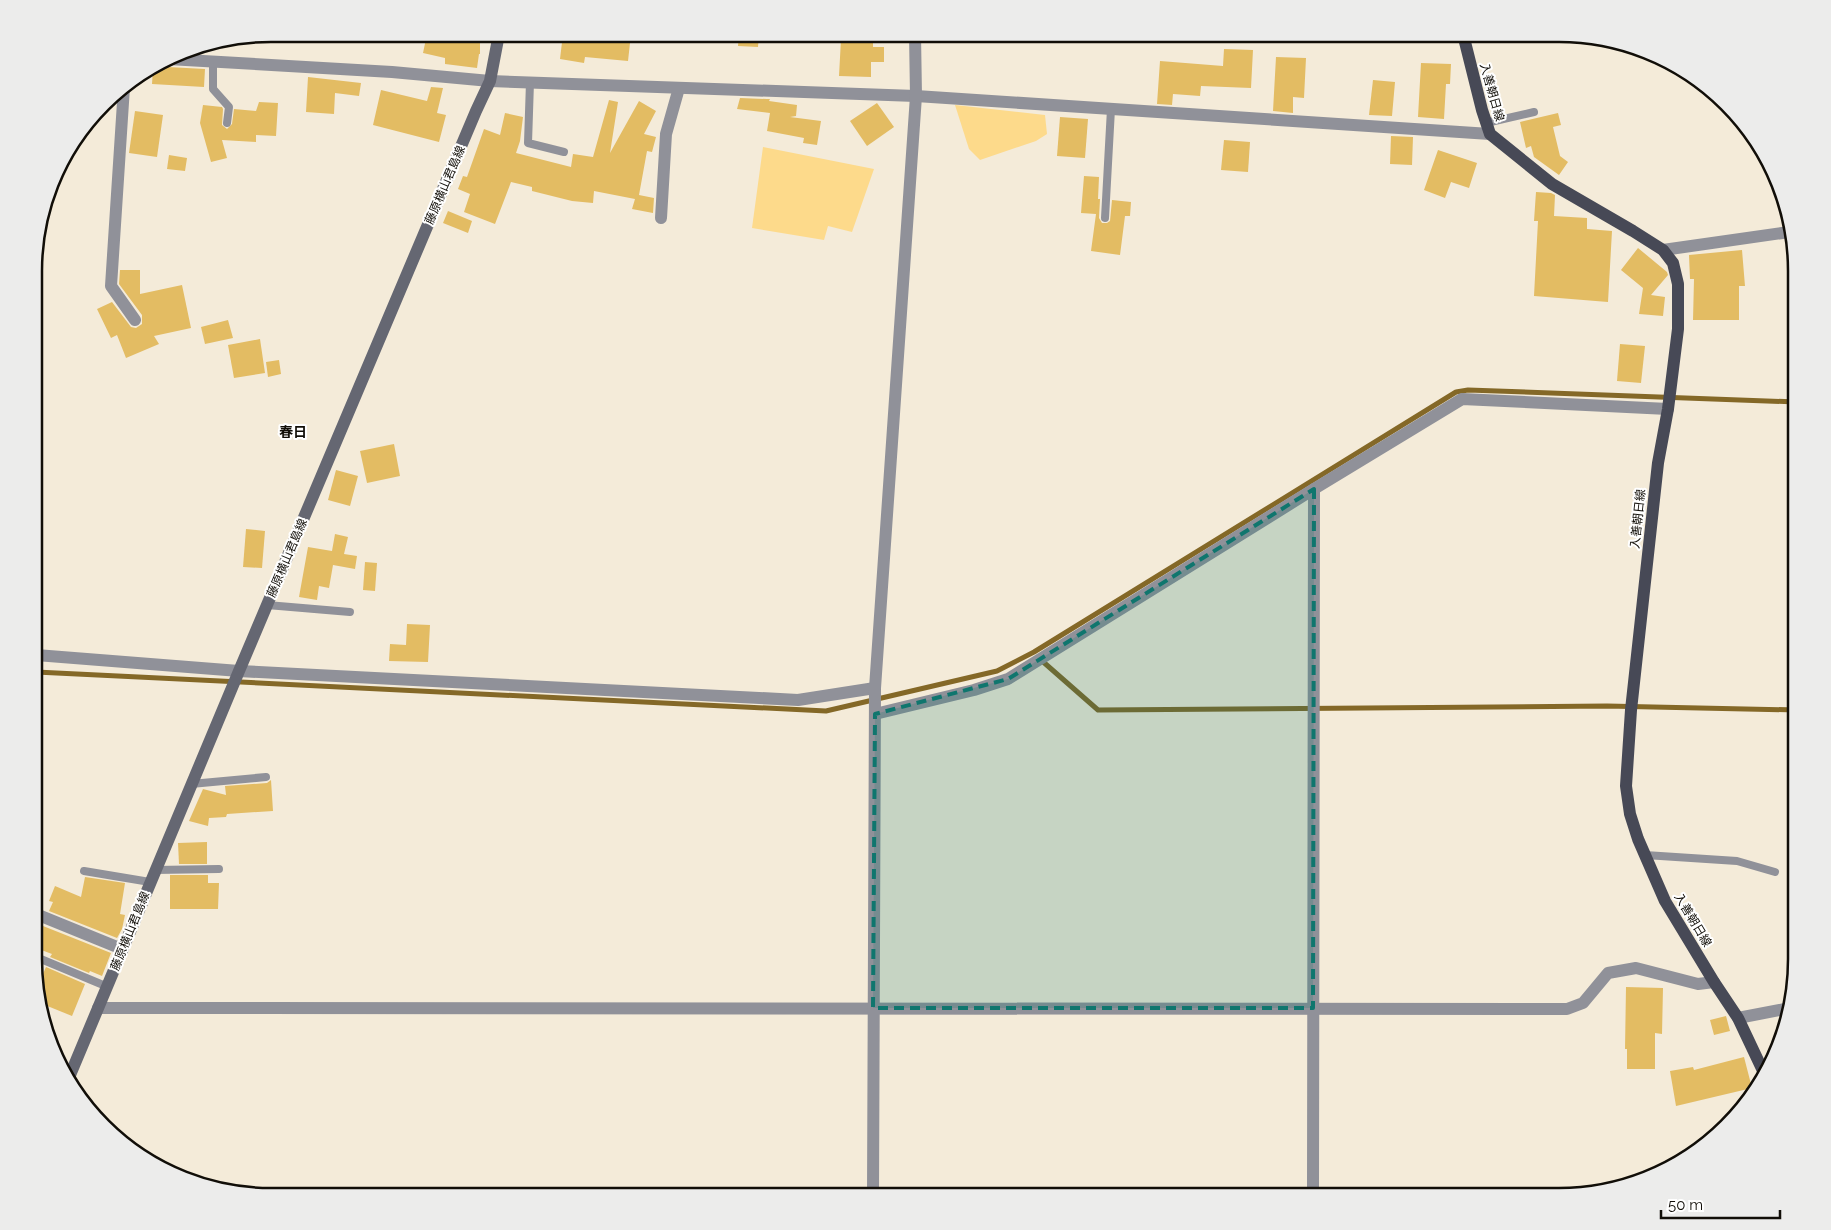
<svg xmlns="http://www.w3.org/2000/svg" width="1831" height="1230" font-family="Raleway,'Noto Sans JP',sans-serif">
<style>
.green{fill:#fdda8b}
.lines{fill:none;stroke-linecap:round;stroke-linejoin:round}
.stream{stroke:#846827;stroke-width:5}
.building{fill:#e3bc63}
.service{stroke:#909199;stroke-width:8}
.minor{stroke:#909199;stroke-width:12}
.tertiary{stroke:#909199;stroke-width:12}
.secondary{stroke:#656772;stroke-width:12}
.primary{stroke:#474956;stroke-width:12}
.marked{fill:#0f766e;fill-opacity:0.2;stroke:#0f766e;stroke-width:4;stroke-dasharray:10 6;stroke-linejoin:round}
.labels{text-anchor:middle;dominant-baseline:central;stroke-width:4;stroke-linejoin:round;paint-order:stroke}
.street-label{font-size:12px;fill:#110e08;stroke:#fff}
.neighbourhood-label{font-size:14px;font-weight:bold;fill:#110e08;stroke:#fff}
.rim{fill:none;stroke:#110e08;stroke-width:2.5}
</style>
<rect width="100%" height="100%" fill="#f4ebd9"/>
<!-- green -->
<g class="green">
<polygon points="955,105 1045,115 1047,134 1036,141 980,160 969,149"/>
<polygon points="763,147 874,169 852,232 828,226 824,240 752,228"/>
</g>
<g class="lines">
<!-- stream -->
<g class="stream">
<polyline points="1041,660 1098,710 1607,706 1797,710"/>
<polyline points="36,672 826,711 997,671 1034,652 1456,392 1468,390 1797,402"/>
</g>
</g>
<!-- building -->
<g class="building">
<polygon points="427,34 438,34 445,35 445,38 480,42 480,54 479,54 477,68 445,64 445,58 423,53"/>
<polygon points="563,34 631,34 628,61 585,57 584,63 560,59"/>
<polygon points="739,34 759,34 758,47 738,46"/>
<polygon points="841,39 873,40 873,47 884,47 884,62 871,62 871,77 839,76"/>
<polygon points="1224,49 1253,50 1251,88 1201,86 1200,96 1173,94 1172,105 1157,104 1160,61 1223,66"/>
<polygon points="1276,57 1306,58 1304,98 1293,97 1293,113 1273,111"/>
<polygon points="1421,63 1451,64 1450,84 1446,84 1444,119 1418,117"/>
<polygon points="160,65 168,67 205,69 204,87 152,84 153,69"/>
<polygon points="308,77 361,83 359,96 335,93 334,114 306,112"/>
<polygon points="1373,80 1395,82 1392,116 1369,115"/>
<polygon points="431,87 443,88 437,113 446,115 439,142 373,125 381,90 427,101"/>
<polygon points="740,98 767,99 770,99 769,101 797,105 796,116 790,117 821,121 817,145 803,143 804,138 767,131 770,113 737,109"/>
<polygon points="609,100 618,102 610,153 639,101 656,111 644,134 656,137 652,152 647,151 639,195 654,198 653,213 632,209 635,199 594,191 593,203 572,201 532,191 532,187 511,182 495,224 464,212 470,194 458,189 463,176 467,177 484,129 500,135 505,113 523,117 520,141 516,153 571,167 573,154 593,157"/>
<polygon points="259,102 278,103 276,136 256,135 256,142 222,140 227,158 211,162 200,123 203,105 222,107 223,109 222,125 227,129 232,124 234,109 256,111"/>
<polygon points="877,103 894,127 867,146 850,121"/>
<polygon points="135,111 163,115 157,157 129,153"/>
<polygon points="1558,113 1561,125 1553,127 1560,156 1568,162 1559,175 1534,157 1531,146 1526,148 1520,122"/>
<polygon points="1060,117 1088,119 1085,158 1057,156"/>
<polygon points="1391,136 1413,137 1412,165 1390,164"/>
<polygon points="1224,140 1250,142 1248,172 1221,170"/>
<polygon points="1438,150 1477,163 1469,188 1451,182 1445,198 1424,190"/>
<polygon points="169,155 187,158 185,171 167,169"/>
<polygon points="1084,176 1099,177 1098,199 1100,199 1099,218 1102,223 1107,223 1110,221 1112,200 1131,202 1130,216 1125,216 1120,255 1091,251 1096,214 1081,213"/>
<polygon points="1536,192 1551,193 1555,195 1554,216 1587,218 1587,229 1612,231 1608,302 1534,296 1538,221 1534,221"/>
<polygon points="448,211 472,221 468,233 443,223"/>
<polygon points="1638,248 1667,272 1668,275 1651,295 1665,297 1663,316 1639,314 1643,288 1621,270"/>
<polygon points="1742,250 1745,286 1739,286 1739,320 1693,320 1694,279 1690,279 1689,255"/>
<polygon points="120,270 140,270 140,294 182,285 191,328 154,336 159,344 126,358 117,335 111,338 97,309 112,302 131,327 136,328 142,324 142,315 119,284"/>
<polygon points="228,320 233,338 205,344 201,327"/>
<polygon points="260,339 265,373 234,378 228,345"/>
<polygon points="1620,344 1645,346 1641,383 1617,381"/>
<polygon points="279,360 281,374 268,377 266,362"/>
<polygon points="394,444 400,476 367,483 360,451"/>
<polygon points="336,470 358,476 350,506 328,500"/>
<polygon points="246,529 265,531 262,568 243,567"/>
<polygon points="335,534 348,537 344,554 357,556 355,569 333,565 329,588 319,586 317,600 299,597 308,547 332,551"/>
<polygon points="365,562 377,563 375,591 363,590"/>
<polygon points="407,624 430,625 428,662 389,661 390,644 406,645"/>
<polygon points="271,780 273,811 227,814 226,817 209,818 208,826 189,821 203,789 226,795 225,786 267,783"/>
<polygon points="207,842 207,864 179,864 178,843"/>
<polygon points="170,875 208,875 208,883 219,883 218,909 170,909"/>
<polygon points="85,877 125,883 120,914 125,915 122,929 117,938 49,911 53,902 49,901 55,886 81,897"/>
<polygon points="43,926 111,953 102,976 90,971 89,973 50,957 52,954 36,948 36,943"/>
<polygon points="46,967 85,984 72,1016 40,1003 36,990"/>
<polygon points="1626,987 1663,988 1662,1034 1655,1033 1655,1069 1627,1069 1627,1049 1625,1049"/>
<polygon points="1726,1016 1730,1031 1714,1035 1710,1020"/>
<polygon points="1744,1057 1752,1088 1676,1106 1670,1071 1693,1067 1694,1070"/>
</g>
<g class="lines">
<!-- service -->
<g class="service">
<polyline points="213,62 213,89 229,107 227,123"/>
<polyline points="530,82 528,143 564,152"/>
<polyline points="1486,123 1534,112"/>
<polyline points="1105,218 1111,109"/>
<polyline points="267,605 350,612"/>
<polyline points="191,784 266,777"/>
<polyline points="1645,855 1737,861 1775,872"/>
<polyline points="155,870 219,869"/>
<polyline points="84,871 150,882"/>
<polyline points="36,957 108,987"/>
</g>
<!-- minor -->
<g class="minor">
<polyline points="168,59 392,72 490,81"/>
<polyline points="124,87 111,286 135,320"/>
<polyline points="661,218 666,134 679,88"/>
<polyline points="1663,250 1789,232"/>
<polyline points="36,655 239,671 798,700 875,688"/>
<polyline points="875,714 974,690 1008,679 1314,489 1462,399 1668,409"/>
<polyline points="36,914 122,949"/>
<polyline points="98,1008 1567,1009 1583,1003 1608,973 1636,968 1698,984 1714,982"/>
<polyline points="1738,1018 1790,1008"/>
<polyline points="1313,1196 1314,489"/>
</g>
<!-- tertiary -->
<g class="tertiary">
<polyline points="490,81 916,96 1490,134"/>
<polyline points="873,1196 875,688 916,96 915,34"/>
</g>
<!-- secondary -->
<polyline class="secondary" points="68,1080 239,671 476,111 490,81 499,34"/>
<!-- primary -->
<polyline class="primary" points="1463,34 1482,110 1490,134 1552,184 1633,231 1663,250 1673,263 1678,284 1678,329 1668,409 1658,463 1631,710 1626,786 1630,814 1638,839 1665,901 1714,982 1738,1018 1764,1073"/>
</g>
<!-- marked area -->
<path class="marked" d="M1314,489L1313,1008H873L875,714L1008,679Z"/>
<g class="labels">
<!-- street labels -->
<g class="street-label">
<text transform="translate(1492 92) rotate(74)">入善朝日線</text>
<text transform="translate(445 185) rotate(-67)">藤原横山君島線</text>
<text transform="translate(1638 519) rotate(-84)">入善朝日線</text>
<text transform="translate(287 558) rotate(-67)">藤原横山君島線</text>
<text transform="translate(1693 920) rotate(59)">入善朝日線</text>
<text transform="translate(130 931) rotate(-68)">藤原横山君島線</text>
</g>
<!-- neighbourhood labels -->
<g class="neighbourhood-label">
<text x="293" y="432">春日</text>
</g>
</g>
<!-- crop -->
<path d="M0 0H1831V1230H0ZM271 42H1559A229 229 0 0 1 1788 271V959A229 229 0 0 1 1559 1188H271A229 229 0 0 1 42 959V271A229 229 0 0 1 271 42Z" fill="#ececeb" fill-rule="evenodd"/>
<path class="rim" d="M271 42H1559A229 229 0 0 1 1788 271V959A229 229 0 0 1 1559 1188H271A229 229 0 0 1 42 959V271A229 229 0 0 1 271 42Z"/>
<!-- scale -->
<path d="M1661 1210v8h119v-8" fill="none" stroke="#110e08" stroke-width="2.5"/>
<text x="1668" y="1210" font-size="15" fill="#110e08" stroke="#ffffff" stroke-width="4" paint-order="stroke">50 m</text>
</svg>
